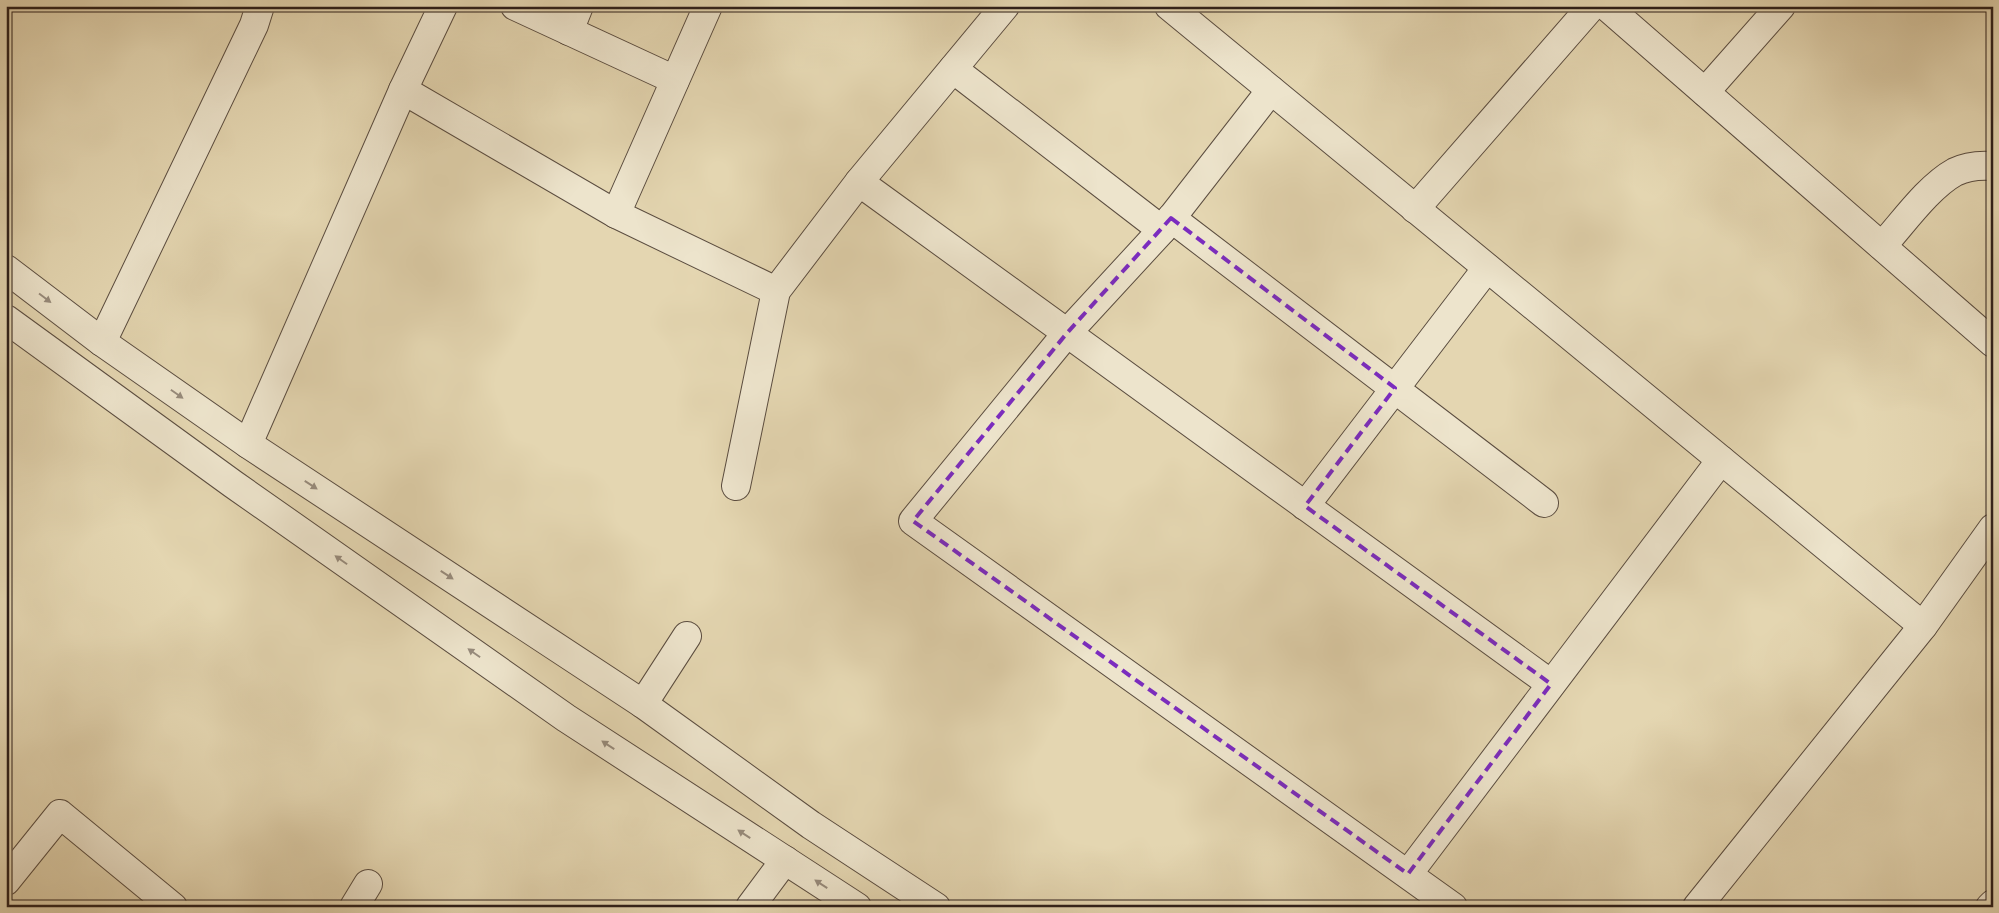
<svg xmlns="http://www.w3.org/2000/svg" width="1999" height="913" font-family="'IM FELL DW Pica',serif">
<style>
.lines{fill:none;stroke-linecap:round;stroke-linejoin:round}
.minor-casing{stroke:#5b4d40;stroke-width:30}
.tertiary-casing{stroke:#5b4d40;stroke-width:30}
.minor{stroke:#ede4cc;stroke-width:28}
.tertiary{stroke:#ede4cc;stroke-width:28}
.oneway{fill:#978b7c}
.marked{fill:none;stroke:#7b2cbf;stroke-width:4;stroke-dasharray:10 6;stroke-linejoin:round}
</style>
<rect width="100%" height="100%" fill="#e4d6b1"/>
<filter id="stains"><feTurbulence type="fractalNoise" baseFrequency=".004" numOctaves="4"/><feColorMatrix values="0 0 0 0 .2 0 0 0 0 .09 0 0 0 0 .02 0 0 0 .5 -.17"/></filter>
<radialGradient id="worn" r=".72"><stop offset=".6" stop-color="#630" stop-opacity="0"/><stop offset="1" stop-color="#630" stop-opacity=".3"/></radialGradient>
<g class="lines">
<!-- minor casing -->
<g class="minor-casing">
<g id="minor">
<polyline points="515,6 675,80"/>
<polyline points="1169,6 1923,626"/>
<polyline points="1606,6 1993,343"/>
<polyline points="569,31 579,6"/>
<polyline points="953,69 1162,230"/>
<polyline points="403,90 616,214 776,291"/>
<polyline points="1271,90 1162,230 1067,333 913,521 1453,907"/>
<polyline points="1705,92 1781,6"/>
<polyline points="859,182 1551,684"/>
<polyline points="1415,209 1592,6"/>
<polyline points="616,214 708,6"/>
<polyline points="1171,218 1544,503"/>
<path d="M1882,246C1903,223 1928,187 1955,172C1967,166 1980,165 1993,166"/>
<polyline points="102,342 254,25 260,6"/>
<polyline points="248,444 403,90 443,6"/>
<polyline points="736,486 776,291 859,182 1005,6"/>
<polyline points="1305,506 1487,268"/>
<polyline points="643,704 687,636"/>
<polyline points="1408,874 1721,460"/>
<polyline points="6,881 60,814 173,907"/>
<polyline points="354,907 368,884"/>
<polyline points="750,907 785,860"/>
<polyline points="1697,907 1923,626 1993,528"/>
<polyline points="1990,907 1993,904"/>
</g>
</g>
<!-- tertiary casing -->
<g class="tertiary-casing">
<g id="tertiary">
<polyline points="6,269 102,342 248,444 643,704 811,825 936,907"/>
<polyline points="6,319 233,484 566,718 857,907"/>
</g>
</g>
<!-- minor -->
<use href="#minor" class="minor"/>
<!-- tertiary -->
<use href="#tertiary" class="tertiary"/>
</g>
<!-- one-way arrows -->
<defs><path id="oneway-solid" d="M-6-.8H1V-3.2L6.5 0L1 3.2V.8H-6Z" transform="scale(1.25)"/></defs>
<g class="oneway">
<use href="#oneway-solid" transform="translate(45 298) rotate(37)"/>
<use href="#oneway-solid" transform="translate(177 394) rotate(35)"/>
<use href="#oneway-solid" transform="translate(311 485) rotate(33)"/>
<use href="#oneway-solid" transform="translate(341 560) rotate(-145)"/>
<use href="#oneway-solid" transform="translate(447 575) rotate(33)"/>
<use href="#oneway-solid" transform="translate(474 653) rotate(-145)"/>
<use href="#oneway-solid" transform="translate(608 745) rotate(-147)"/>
<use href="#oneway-solid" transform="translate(744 834) rotate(-147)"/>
<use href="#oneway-solid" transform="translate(821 884) rotate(-147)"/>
</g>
<!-- marked area -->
<path class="marked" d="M1171,218L1395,388L1305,506L1551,684L1408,874L913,521L1067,333Z"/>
<!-- margin -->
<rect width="1999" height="913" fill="none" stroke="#e4d6b1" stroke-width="25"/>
<rect x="8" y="8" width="1984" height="898" fill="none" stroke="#2d1f1a" stroke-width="2.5"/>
<rect x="12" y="12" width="1974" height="888" fill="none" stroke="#2d1f1a"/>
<rect width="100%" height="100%" filter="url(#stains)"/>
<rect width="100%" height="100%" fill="url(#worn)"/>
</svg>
